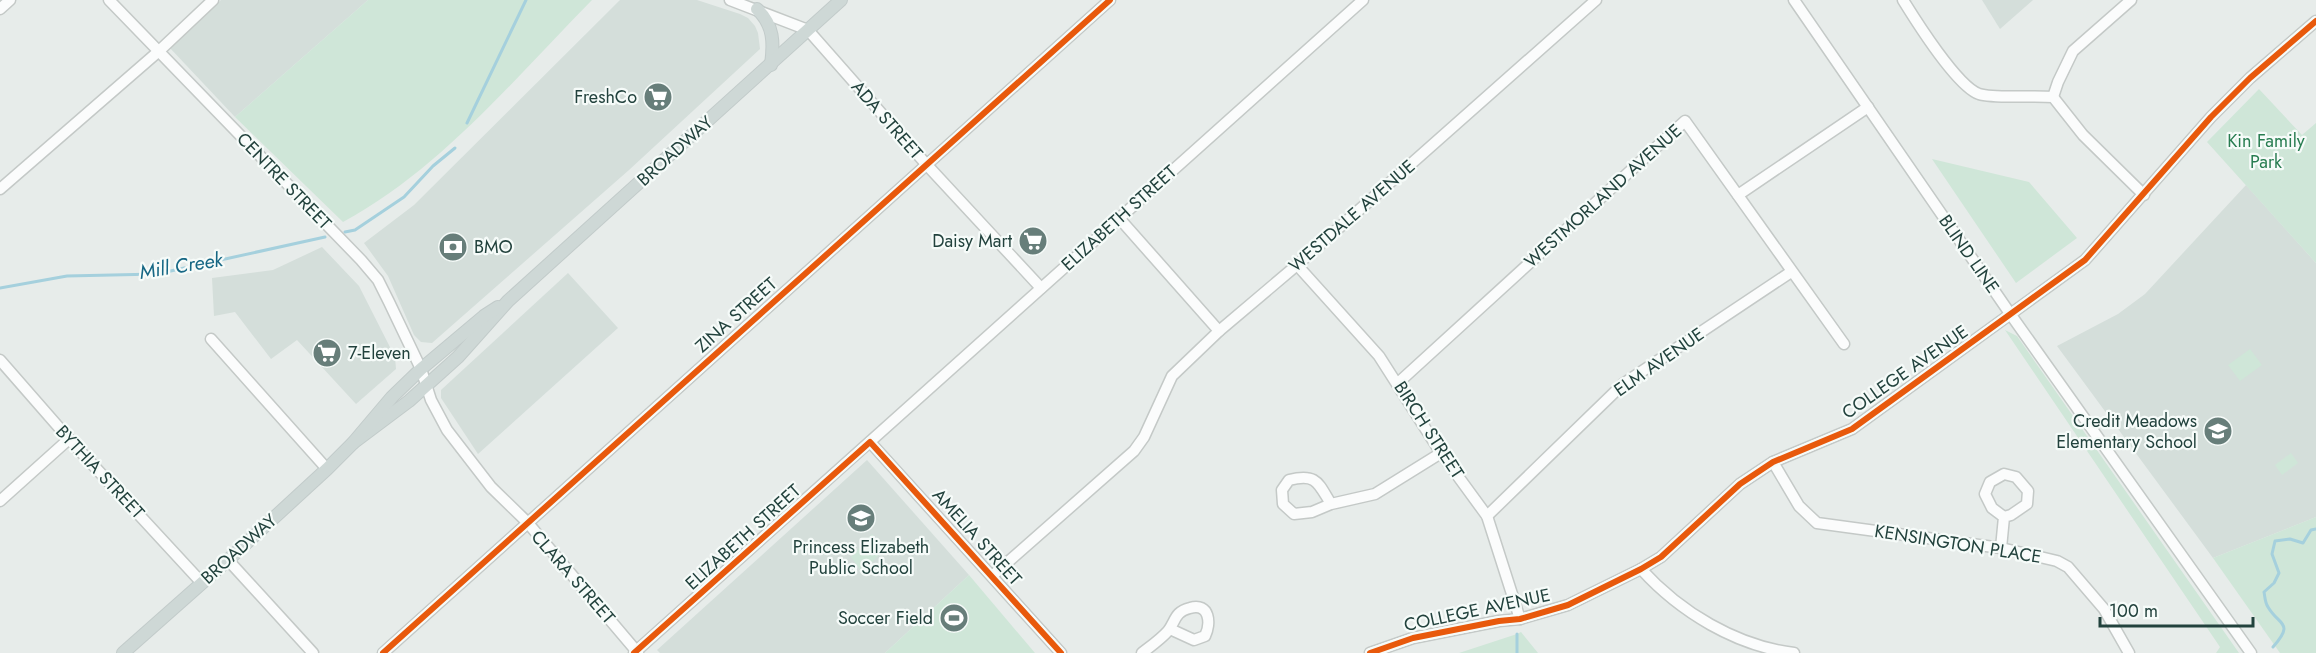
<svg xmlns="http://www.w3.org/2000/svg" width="2316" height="653" font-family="Jost,sans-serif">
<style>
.built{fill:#d4deda}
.green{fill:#cfe6d8}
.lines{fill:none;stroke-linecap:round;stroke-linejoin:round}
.stream{stroke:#a5d0dd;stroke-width:3}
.minor-casing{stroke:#c4c9c7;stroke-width:13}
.major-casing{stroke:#c2cbca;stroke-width:14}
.minor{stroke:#fbfcfc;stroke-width:10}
.major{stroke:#ced8d6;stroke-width:12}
.cycleway-casing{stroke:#f6fbf9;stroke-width:10}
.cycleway{stroke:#e8590c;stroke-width:6}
.labels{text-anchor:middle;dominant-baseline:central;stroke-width:4.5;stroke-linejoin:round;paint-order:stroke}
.poi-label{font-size:18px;fill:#22423d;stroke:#f6fbf9;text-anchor:end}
.street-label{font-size:18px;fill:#22423d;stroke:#f6fbf9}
.park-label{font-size:18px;fill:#287d51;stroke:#f6fbf9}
.water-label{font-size:20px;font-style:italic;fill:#166784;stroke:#f6fbf9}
</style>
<rect width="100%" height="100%" fill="#e7ecea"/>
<!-- built -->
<g class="built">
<polygon points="221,0 368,0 235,117 169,47"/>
<polygon points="620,0 697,0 740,14 748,18 755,26 758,33 760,49 629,170 432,343 421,342 414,335 388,276 364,243 414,205"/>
<polygon points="1982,0 2033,0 2000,29"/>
<polygon points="2246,185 2316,263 2316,517 2213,558 2057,346 2118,314 2145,294"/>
<polygon points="322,247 359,286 395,357 396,369 356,404 297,340 271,359 235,312 214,316 212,278 273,270"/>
<polygon points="568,273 618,328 478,454 441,398 441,390"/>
<polygon points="867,460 969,575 885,653 660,653 657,650"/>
</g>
<!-- green -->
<g class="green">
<path d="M368,0H592C515,78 440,170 343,222L235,117Z"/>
<polygon points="2259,89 2302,135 2316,123 2316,263 2207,142"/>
<polygon points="1932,159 2029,182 2077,238 2016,283"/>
<polygon points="2005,330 2017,336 2239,653 2216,653 2220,647"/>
<polygon points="2250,349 2262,365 2240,381 2228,365"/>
<polygon points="2291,453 2298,463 2282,475 2275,465"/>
<polygon points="2316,517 2316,653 2280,653 2213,558"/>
<polygon points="872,534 884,550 862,572 851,557"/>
<polygon points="969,575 1035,653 885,653"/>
<polygon points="1521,632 1538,653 1459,653 1517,634"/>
</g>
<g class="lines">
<!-- stream -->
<g class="stream">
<polyline points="467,123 526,0"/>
<polyline points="345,232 355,230 404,197 433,166 455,148"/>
<polyline points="0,288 67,276 157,274 325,237"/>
<polyline points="1517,634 1517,653"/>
<path d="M2273,647C2295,622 2279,626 2268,607C2265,603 2265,597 2264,592L2274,583L2279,573L2272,554L2275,541L2290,539L2303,543L2311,530L2316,529"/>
</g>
<!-- minor casing -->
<g class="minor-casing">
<g id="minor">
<polyline points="109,0 361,260 378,280 389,302 421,369 431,400 447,430 491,487 527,522 638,653"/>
<polyline points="730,0 808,30 926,164 1041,288"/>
<polyline points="1794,0 2011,315 2251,653"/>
<path d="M1903,0C1916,21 1957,86 1979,94C1995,99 2033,95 2053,97L2083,135L2144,195"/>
<polyline points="0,9 10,0"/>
<polyline points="2053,97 2058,82 2073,51 2131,0"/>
<polyline points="0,189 159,51 213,0"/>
<polyline points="1738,195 1868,107"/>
<polyline points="1119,218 1219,331"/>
<polyline points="1297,265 1379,356 1441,453 1487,516 1520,619"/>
<polyline points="211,339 327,469"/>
<polyline points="0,360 69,439 202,583"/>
<polyline points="1398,383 1685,121 1844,344"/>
<polyline points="870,442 1061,653"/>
<polyline points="1773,462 1799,506 1817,523 2001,548 2057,561 2068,567 2104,609 2129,653"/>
<polyline points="0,501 69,439"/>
<path d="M1331,504C1318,483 1317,473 1289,480L1282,490L1283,504L1294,514L1312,512L1331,504L1375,494L1441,453"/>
<polyline points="1487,516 1623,384 1791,272"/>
<polyline points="2001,548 2004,517 1992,508 1985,494 1990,482 2004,474 2016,477 2028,491 2027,504 2011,515 2004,517"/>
<polyline points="228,560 313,653"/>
<path d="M1641,569C1680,612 1736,646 1794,653"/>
<polyline points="992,576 1134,451 1144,437 1172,376 1219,331 1297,265 1596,0"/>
<polyline points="383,653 1110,0"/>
<polyline points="634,653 1363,0"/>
<path d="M1142,653C1151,646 1161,639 1168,631C1176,621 1174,612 1190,608C1210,602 1211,624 1205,636L1194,640L1170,629"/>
<polyline points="1370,653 1413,638 1499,621 1520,619 1568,605 1641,569 1661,557 1740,484 1773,462 1852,429 2085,260 2211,117 2250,78 2316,21"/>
</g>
</g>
<!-- major casing -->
<g class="major-casing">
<g id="major">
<path d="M757,9C774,25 774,43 771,65"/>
<polyline points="353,443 409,401 458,357 508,301 841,0"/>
<polyline points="123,653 228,560 327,469 353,443 392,397 421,369 484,316 498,307"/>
</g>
</g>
<!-- minor -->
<use href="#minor" class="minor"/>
<!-- major -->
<use href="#major" class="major"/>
<!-- cycleway casing -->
<g class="cycleway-casing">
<g id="cycleway">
<polyline points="383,653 1110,0"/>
<polyline points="634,653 870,442 1061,653"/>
<polyline points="1370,653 1413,638 1499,621 1520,619 1568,605 1641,569 1661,557 1740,484 1773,462 1852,429 2085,260 2211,117 2250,78 2316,21"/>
</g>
</g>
<!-- cycleway -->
<use href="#cycleway" class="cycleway"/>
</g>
<!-- icons -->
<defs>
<g id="supermarket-disc" transform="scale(1.5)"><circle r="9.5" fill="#677e7a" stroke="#f6fbf9"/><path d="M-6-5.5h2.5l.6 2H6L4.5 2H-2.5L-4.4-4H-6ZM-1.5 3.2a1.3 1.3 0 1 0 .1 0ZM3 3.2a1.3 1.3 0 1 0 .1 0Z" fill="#fff"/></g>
<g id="bank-disc" transform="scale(1.5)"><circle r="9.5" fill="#677e7a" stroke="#f6fbf9"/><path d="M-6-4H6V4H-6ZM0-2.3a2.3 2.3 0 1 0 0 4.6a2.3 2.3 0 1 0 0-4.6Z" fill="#fff"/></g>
<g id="school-disc" transform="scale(1.5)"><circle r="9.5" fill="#677e7a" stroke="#f6fbf9"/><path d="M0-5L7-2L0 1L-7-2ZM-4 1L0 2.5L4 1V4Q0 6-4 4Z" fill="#fff"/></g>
<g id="stadium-disc" transform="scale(1.5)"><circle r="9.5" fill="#677e7a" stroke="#f6fbf9"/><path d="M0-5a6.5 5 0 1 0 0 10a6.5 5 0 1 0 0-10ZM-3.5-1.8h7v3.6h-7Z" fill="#fff"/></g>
</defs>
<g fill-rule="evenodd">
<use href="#supermarket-disc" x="658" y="97"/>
<use href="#supermarket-disc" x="1033" y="241"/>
<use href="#bank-disc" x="453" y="247"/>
<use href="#supermarket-disc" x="327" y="353"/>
<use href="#school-disc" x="2218" y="431"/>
<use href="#school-disc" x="861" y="518"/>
<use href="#stadium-disc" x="954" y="618"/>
</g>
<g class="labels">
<!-- poi labels -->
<g class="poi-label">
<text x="637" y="97">FreshCo</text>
<text x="1012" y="241">Daisy Mart</text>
<text x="474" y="247" text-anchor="start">BMO</text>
<text x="348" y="353" text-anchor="start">7-Eleven</text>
<text x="2197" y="421">Credit Meadows<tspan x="2197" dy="21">Elementary School</tspan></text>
<text x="861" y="547" text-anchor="middle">Princess Elizabeth<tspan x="861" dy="21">Public School</tspan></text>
<text x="933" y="618">Soccer Field</text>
</g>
<!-- street labels -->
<g class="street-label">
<text transform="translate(887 120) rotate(49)">ADA STREET</text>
<text transform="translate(675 151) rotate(-42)">BROADWAY</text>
<text transform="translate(284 181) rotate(46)">CENTRE STREET</text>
<text transform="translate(1603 196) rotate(-42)">WESTMORLAND AVENUE</text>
<text transform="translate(1352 216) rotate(-41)">WESTDALE AVENUE</text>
<text transform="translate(1119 218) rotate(-42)">ELIZABETH STREET</text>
<text transform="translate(1969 254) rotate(55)">BLIND LINE</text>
<text transform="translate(736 315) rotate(-42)">ZINA STREET</text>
<text transform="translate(1659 362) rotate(-35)">ELM AVENUE</text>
<text transform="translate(1905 372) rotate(-35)">COLLEGE AVENUE</text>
<text transform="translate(1429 430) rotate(57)">BIRCH STREET</text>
<text transform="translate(100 472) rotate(47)">BYTHIA STREET</text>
<text transform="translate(743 537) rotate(-42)">ELIZABETH STREET</text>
<text transform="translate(977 537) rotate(48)">AMELIA STREET</text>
<text transform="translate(1958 544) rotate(9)">KENSINGTON PLACE</text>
<text transform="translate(239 549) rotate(-42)">BROADWAY</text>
<text transform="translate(573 577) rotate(49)">CLARA STREET</text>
<text transform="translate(1477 610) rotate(-12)">COLLEGE AVENUE</text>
</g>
<!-- park labels -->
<g class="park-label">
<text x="2266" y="141">Kin Family<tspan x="2266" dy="21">Park</tspan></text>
</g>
<!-- water labels -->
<g class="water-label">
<text transform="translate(181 266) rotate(-9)">Mill Creek</text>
</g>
</g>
<!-- scale -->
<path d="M2100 617v9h153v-9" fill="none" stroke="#22423d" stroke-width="3"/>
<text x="2109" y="617" font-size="18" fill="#22423d" stroke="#f6fbf9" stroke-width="4.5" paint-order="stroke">100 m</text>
</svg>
